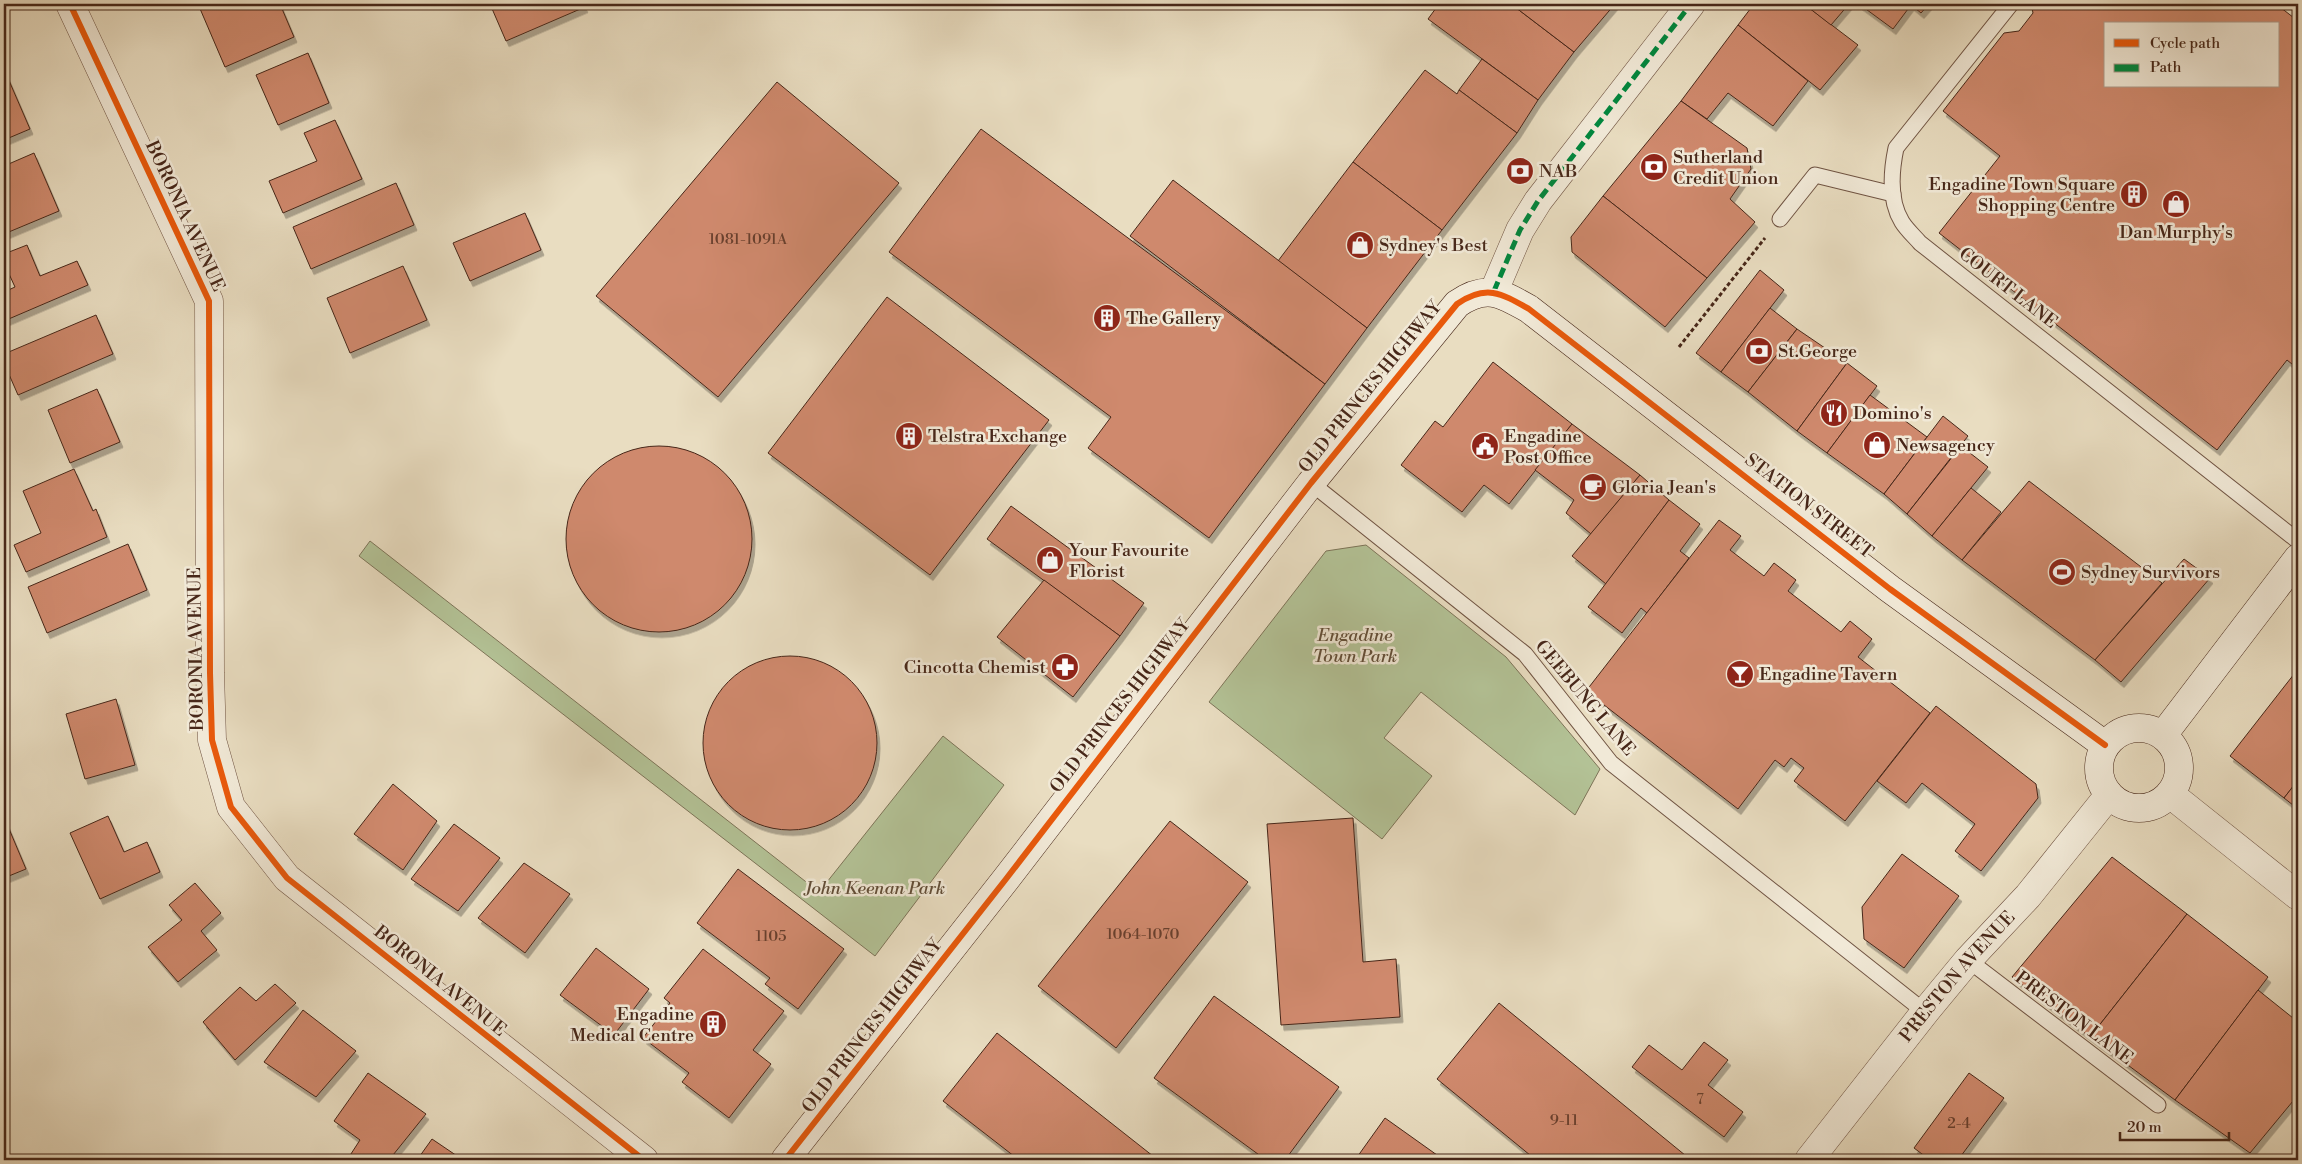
<svg xmlns="http://www.w3.org/2000/svg" width="2302" height="1164" font-family="'Libre Bodoni',serif">
<style>
.green{fill:#b3c296;stroke:#7d7458}
.building{fill:#cf896d;stroke:#472719;fill-rule:evenodd;filter:url(#shadow)}
.lines{fill:none;stroke-linecap:round;stroke-linejoin:round}
.lane-casing{stroke:#705443;stroke-width:17}
.street-casing{stroke:#705443;stroke-width:29}
.secondary-casing{stroke:#472719;stroke-width:29}
.path{stroke:#472719;stroke-width:3;stroke-dasharray:4 2.5;stroke-linecap:butt}
.lane{stroke:#f1e9d7;stroke-width:15}
.street{stroke:#f1e9d7;stroke-width:28}
.secondary{stroke:#f1e9d7;stroke-width:28}
.quiet{stroke:#00873e;stroke-width:5;stroke-dasharray:10 5;stroke-linecap:butt}
.cycleway-casing{stroke:#f1e9d7;stroke-width:9}
.cycleway{stroke:#e8590c;stroke-width:6}
.labels{text-anchor:middle;dominant-baseline:central;stroke-width:5;stroke-linejoin:round;paint-order:stroke}
.number-label{font-size:15px;fill:#69402e}
.poi-label{font-size:18px;fill:#472719;stroke:#f1e9d7;text-anchor:start}
.street-label{font-size:18px;fill:#472719;stroke:#f1e9d7}
.park-label{font-size:18px;font-style:italic;fill:#624e38;stroke:#f1e9d7}
</style>
<defs>
<filter id="shadow"><feDropShadow dx="3" dy="5.5" stdDeviation="0" flood-color="#0004"/></filter>
</defs>
<rect width="100%" height="100%" fill="#e9ddc1"/>
<filter id="stains"><feTurbulence type="fractalNoise" baseFrequency=".004" numOctaves="4"/><feColorMatrix values="0 0 0 0 .2 0 0 0 0 .09 0 0 0 0 .02 0 0 0 .5 -.17"/></filter>
<radialGradient id="worn" r=".72"><stop offset=".6" stop-color="#630" stop-opacity="0"/><stop offset="1" stop-color="#630" stop-opacity=".3"/></radialGradient>
<!-- green -->
<g class="green">
<polygon points="370,541 819,892 943,736 1004,785 875,956 359,556"/>
<polygon points="1366,545 1506,657 1600,769 1575,815 1421,692 1384,738 1432,776 1382,839 1209,702 1326,551"/>
</g>
<!-- building -->
<g class="building">
<polygon points="198,4 280,4 294,37 225,67"/>
<polygon points="490,4 583,4 585,7 506,41"/>
<polygon points="1439,4 1511,4 1574,52 1538,100 1428,19"/>
<polygon points="1511,4 1615,4 1574,52"/>
<polygon points="1754,4 1804,4 1858,45 1820,90 1738,25"/>
<polygon points="1804,4 1849,4 1831,25"/>
<polygon points="1859,4 1909,4 1911,5 1893,29"/>
<polygon points="1910,4 1929,4 1921,13"/>
<path d="M2031,4H2276L2298,21V369L2287,360L2217,450L1939,233L2000,156L1943,111L2004,33L2019,31L2033,13ZM2106,24H2278V86H2106Z"/>
<polygon points="1738,25 1808,81 1773,126 1728,93 1707,119 1681,101"/>
<polygon points="308,53 329,103 278,125 256,75"/>
<polygon points="1482,59 1538,100 1517,133 1459,90"/>
<polygon points="4,69 30,129 4,140"/>
<polygon points="1425,70 1457,94 1459,90 1517,133 1442,230 1353,162"/>
<polygon points="777,82 899,183 718,397 596,296"/>
<polygon points="1681,101 1747,148 1751,169 1730,199 1755,222 1707,278 1603,196"/>
<polygon points="335,120 362,179 283,213 269,181 317,161 304,133"/>
<polygon points="981,129 1325,384 1209,538 1088,448 1111,417 889,252"/>
<polygon points="34,153 59,211 4,234 4,166"/>
<polygon points="1353,162 1442,230 1367,328 1278,261"/>
<polygon points="1173,180 1367,328 1325,384 1130,236"/>
<polygon points="396,183 414,225 311,269 293,227"/>
<polygon points="1603,196 1707,278 1665,327 1572,252 1571,237"/>
<polygon points="525,213 541,250 470,281 453,243"/>
<polygon points="27,245 40,276 77,261 88,285 4,321 4,292 15,287 4,263 4,254"/>
<polygon points="403,266 427,320 350,353 327,298"/>
<polygon points="1760,270 1784,290 1721,372 1696,353"/>
<polygon points="887,297 1049,420 930,575 768,453"/>
<polygon points="1770,308 1797,329 1748,392 1721,372"/>
<polygon points="96,315 113,354 18,395 4,363 4,354"/>
<polygon points="1797,329 1847,363 1797,431 1748,392"/>
<polygon points="1493,362 1572,424 1509,504 1484,485 1462,512 1401,465 1435,421 1443,427"/>
<polygon points="1847,363 1877,386 1827,453 1797,431"/>
<polygon points="97,389 120,442 70,463 48,410"/>
<polygon points="1870,395 1927,437 1884,494 1827,453"/>
<polygon points="1943,416 1968,436 1907,514 1884,494"/>
<polygon points="1572,424 1640,475 1591,534 1566,513 1574,500 1535,470"/>
<circle cx="659" cy="539" r="93"/>
<polygon points="1961,446 1988,467 1932,536 1907,514"/>
<polygon points="74,469 93,511 96,509 107,537 26,572 14,545 41,533 23,491"/>
<polygon points="1640,475 1669,500 1606,584 1572,556"/>
<polygon points="2029,481 2162,583 2095,660 1962,560"/>
<polygon points="1971,488 2001,512 1962,560 1932,536"/>
<polygon points="1669,500 1700,524 1680,551 1689,558 1647,613 1641,608 1622,633 1588,607"/>
<polygon points="1011,506 1144,603 1120,636 987,539"/>
<polygon points="1719,520 1741,536 1730,550 1764,576 1774,563 1796,580 1788,591 1841,632 1850,621 1872,639 1858,657 1930,713 1845,821 1794,781 1804,768 1791,758 1784,767 1775,760 1738,809 1586,691"/>
<polygon points="128,544 147,590 47,633 28,587"/>
<polygon points="2184,559 2210,578 2121,682 2095,660"/>
<polygon points="1044,580 1120,636 1073,697 997,637"/>
<circle cx="790" cy="743" r="87"/>
<polygon points="2298,669 2298,780 2284,798 2230,756"/>
<polygon points="116,699 135,765 85,779 66,714"/>
<polygon points="1936,706 2036,784 2038,798 1981,871 1955,851 1975,824 1922,783 1906,803 1877,781"/>
<polygon points="2298,780 2298,809 2284,798"/>
<polygon points="393,784 437,821 403,870 354,834"/>
<polygon points="108,816 124,852 147,842 160,872 100,899 70,833"/>
<polygon points="4,817 26,869 4,878"/>
<polygon points="1353,818 1363,962 1396,959 1400,1017 1281,1025 1267,824"/>
<polygon points="1170,821 1248,882 1116,1048 1038,986"/>
<polygon points="454,824 500,858 458,911 411,879"/>
<polygon points="1902,854 1959,896 1904,968 1864,939 1862,907"/>
<polygon points="2112,857 2187,914 2090,1037 2012,977"/>
<polygon points="524,863 570,894 525,953 478,918"/>
<polygon points="738,869 844,949 798,1009 765,984 770,978 697,923"/>
<polygon points="195,883 221,913 201,931 217,950 178,982 148,947 182,920 169,905"/>
<polygon points="2187,914 2268,977 2175,1100 2090,1037"/>
<polygon points="596,948 649,989 614,1035 560,995"/>
<polygon points="703,949 784,1011 753,1050 771,1064 729,1118 682,1082 689,1073 643,1038 670,1003 664,998"/>
<polygon points="275,984 296,1003 235,1060 203,1022 240,987 256,1001"/>
<polygon points="2258,990 2298,1022 2298,1095 2250,1153 2175,1100"/>
<polygon points="1214,996 1339,1087 1285,1160 1266,1160 1154,1078"/>
<polygon points="1499,1003 1691,1160 1536,1160 1437,1079"/>
<polygon points="303,1010 356,1051 316,1097 264,1062"/>
<polygon points="997,1033 1158,1160 1019,1160 943,1101"/>
<polygon points="1704,1042 1728,1060 1708,1085 1743,1112 1724,1137 1632,1067 1649,1045 1682,1070"/>
<polygon points="368,1073 426,1114 389,1160 347,1160 360,1140 334,1121"/>
<polygon points="1969,1073 2004,1098 1958,1160 1930,1160 1914,1148"/>
<polygon points="1385,1118 1444,1160 1355,1160"/>
<polygon points="432,1139 463,1160 417,1160"/>
</g>
<g class="lines">
<!-- lane casing -->
<g class="lane-casing">
<g id="lane">
<path d="M2011,4L1896,148C1891,172 1889,201 1902,222C1907,230 1915,237 1920,243L2298,541"/>
<polyline points="1780,219 1815,175 1893,194"/>
<polyline points="1311,483 1525,654 1611,763 1925,1012"/>
<polyline points="1968,960 2158,1105"/>
</g>
</g>
<!-- street casing -->
<g class="street-casing">
<g id="street">
<polyline points="70,4 209,301 210,673 212,740 231,807 287,878 644,1160"/>
<polyline points="1494,291 1520,230 1538,201 1691,4"/>
<polyline points="2170,794 2298,896"/>
<path id="s1" d="M1809,1160L1925,1012L1968,960L2028,896L2109,795"/>
</g>
</g>
<!-- secondary casing -->
<g class="secondary-casing">
<g id="secondary">
<circle cx="2139" cy="768" r="40"/>
<polyline points="2163,735 2298,558"/>
<path d="M785,1160L1006,879L1311,483L1457,304C1486,284 1501,293 1529,309L1890,589L2105,745"/>
</g>
</g>
<!-- path -->
<polyline class="path" points="1679,347 1765,238"/>
<!-- lane -->
<use href="#lane" class="lane"/>
<!-- street -->
<use href="#street" class="street"/>
<!-- secondary -->
<use href="#secondary" class="secondary"/>
<!-- quiet -->
<polyline class="quiet" points="1494,291 1520,230 1538,201 1691,4"/>
<!-- cycleway casing -->
<g class="cycleway-casing">
<g id="cycleway">
<polyline points="70,4 209,301 210,673 212,740 231,807 287,878 644,1160"/>
<path d="M785,1160L1006,879L1311,483L1457,304C1486,284 1501,293 1529,309L1890,589L2105,745"/>
</g>
</g>
<!-- cycleway -->
<use href="#cycleway" class="cycleway"/>
</g>
<!-- icons -->
<defs>
<g id="bank-disc" transform="scale(1.4375)"><circle r="9.5" fill="#8f2418" stroke="#f1e9d7"/><path d="M-6-4H6V4H-6ZM0-2.3a2.3 2.3 0 1 0 0 4.6a2.3 2.3 0 1 0 0-4.6Z" fill="#fff"/></g>
<g id="building-disc" transform="scale(1.4375)"><circle r="9.5" fill="#8f2418" stroke="#f1e9d7"/><path d="M-4-6H4V6H1V3H-1V6H-4ZM-2.5-4.3h1.7v1.8h-1.7ZM.8-4.3h1.7v1.8H.8ZM-2.5-1h1.7V.8h-1.7ZM.8-1h1.7V.8H.8Z" fill="#fff"/></g>
<g id="shop-disc" transform="scale(1.4375)"><circle r="9.5" fill="#8f2418" stroke="#f1e9d7"/><path d="M-5-2.5h2.3a2.7 3.5 0 0 1 5.4 0H5L5.5 6h-11ZM-1.5-2.5h3a1.5 2.3 0 0 0-3 0Z" fill="#fff"/></g>
<g id="restaurant-disc" transform="scale(1.4375)"><circle r="9.5" fill="#8f2418" stroke="#f1e9d7"/><path d="M-5-6h1v4h1v-4h1v4h1v-4h1v5L-1.5 .5V6h-2V.5L-5-1ZM5-6V6H3V1.5H1.5Q1.5-4 5-6Z" fill="#fff"/></g>
<g id="civic-disc" transform="scale(1.4375)"><circle r="9.5" fill="#8f2418" stroke="#f1e9d7"/><path d="M-.6-6.5H3V-4.5H.6V-3L4-1V1h2V6H-6V1h2V-1L-.6-3ZM-1.2 2.5V6h2.4V2.5Z" fill="#fff"/></g>
<g id="cafe-disc" transform="scale(1.4375)"><circle r="9.5" fill="#8f2418" stroke="#f1e9d7"/><path d="M-5.5-4.5H6V0H3Q3 3.5 0 3.5H-2.5Q-5.5 3.5-5.5 0ZM3-3.2v2h1.7v-2ZM-6 4.5H4V6H-6Z" fill="#fff"/></g>
<g id="stadium-disc" transform="scale(1.4375)"><circle r="9.5" fill="#8f2418" stroke="#f1e9d7"/><path d="M0-5a6.5 5 0 1 0 0 10a6.5 5 0 1 0 0-10ZM-3.5-1.8h7v3.6h-7Z" fill="#fff"/></g>
<g id="pharmacy-disc" transform="scale(1.4375)"><circle r="9.5" fill="#8f2418" stroke="#f1e9d7"/><path d="M-2-6h4v4h4v4h-4v4h-4v-4h-4v-4h4Z" fill="#fff"/></g>
<g id="bar-disc" transform="scale(1.4375)"><circle r="9.5" fill="#8f2418" stroke="#f1e9d7"/><path d="M-6-5H6L.8 .8V4.5H3.5V6h-7V4.5H-.8V.8Z" fill="#fff"/></g>
</defs>
<g fill-rule="evenodd">
<use href="#bank-disc" x="1654" y="167"/>
<use href="#bank-disc" x="1520" y="171"/>
<use href="#building-disc" x="2134" y="194"/>
<use href="#shop-disc" x="2176" y="204"/>
<use href="#shop-disc" x="1360" y="245"/>
<use href="#building-disc" x="1107" y="318"/>
<use href="#bank-disc" x="1759" y="351"/>
<use href="#restaurant-disc" x="1834" y="413"/>
<use href="#building-disc" x="909" y="436"/>
<use href="#shop-disc" x="1877" y="445"/>
<use href="#civic-disc" x="1485" y="446"/>
<use href="#cafe-disc" x="1593" y="487"/>
<use href="#shop-disc" x="1050" y="560"/>
<use href="#stadium-disc" x="2062" y="572"/>
<use href="#pharmacy-disc" x="1065" y="667"/>
<use href="#bar-disc" x="1740" y="674"/>
<use href="#building-disc" x="713" y="1024"/>
</g>
<g class="labels">
<!-- number labels -->
<g class="number-label">
<text x="748" y="239">1081-1091A</text>
<text x="1143" y="934">1064-1070</text>
<text x="771" y="936">1105</text>
<text x="1700" y="1099">7</text>
<text x="1564" y="1120">9-11</text>
<text x="1959" y="1123">2-4</text>
</g>
<!-- poi labels -->
<g class="poi-label">
<text x="1673" y="157">Sutherland<tspan x="1673" dy="21">Credit Union</tspan></text>
<text x="1539" y="171">NAB</text>
<text x="2115" y="184" text-anchor="end">Engadine Town Square<tspan x="2115" dy="21">Shopping Centre</tspan></text>
<text x="2176" y="232" text-anchor="middle">Dan Murphy's</text>
<text x="1379" y="245">Sydney's Best</text>
<text x="1126" y="318">The Gallery</text>
<text x="1778" y="351">St.George</text>
<text x="1853" y="413">Domino's</text>
<text x="928" y="436">Telstra Exchange</text>
<text x="1504" y="436">Engadine<tspan x="1504" dy="21">Post Office</tspan></text>
<text x="1896" y="445">Newsagency</text>
<text x="1612" y="487">Gloria Jean's</text>
<text x="1069" y="550">Your Favourite<tspan x="1069" dy="21">Florist</tspan></text>
<text x="2081" y="572">Sydney Survivors</text>
<text x="1046" y="667" text-anchor="end">Cincotta Chemist</text>
<text x="1759" y="674">Engadine Tavern</text>
<text x="694" y="1014" text-anchor="end">Engadine<tspan x="694" dy="21">Medical Centre</tspan></text>
</g>
<!-- street labels -->
<g class="street-label">
<text transform="translate(185 216) rotate(65)">BORONIA AVENUE</text>
<text transform="translate(2008 288) rotate(38)">COURT LANE</text>
<text transform="translate(1370 387) rotate(-51)">OLD PRINCES HIGHWAY</text>
<text transform="translate(1809 506) rotate(38)">STATION STREET</text>
<text transform="translate(196 649) rotate(-91)">BORONIA AVENUE</text>
<text transform="translate(1585 698) rotate(50)">GEEBUNG LANE</text>
<text transform="translate(1120 706) rotate(-52)">OLD PRINCES HIGHWAY</text>
<text stroke="none"><textPath href="#s1" startOffset="236">PRESTON AVENUE</textPath></text>
<text transform="translate(440 981) rotate(39)">BORONIA AVENUE</text>
<text transform="translate(2074 1018) rotate(37)">PRESTON LANE</text>
<text transform="translate(872 1026) rotate(-52)">OLD PRINCES HIGHWAY</text>
</g>
<!-- park labels -->
<g class="park-label">
<text x="1355" y="635">Engadine<tspan x="1355" dy="21">Town Park</tspan></text>
<text x="875" y="888">John Keenan Park</text>
</g>
</g>
<!-- margin -->
<rect width="2302" height="1164" fill="none" stroke="#e9ddc1" stroke-width="20"/>
<rect x="5" y="5" width="2292" height="1154" fill="none" stroke="#472719" stroke-width="2.5"/>
<rect x="10" y="10" width="2282" height="1144" fill="none" stroke="#472719"/>
<!-- legend -->
<rect x="2104" y="22" width="175" height="65" fill="#f1e9d7" stroke="#ad9b8b"/>
<rect x="2114" y="39" width="25" height="8" fill="#e8590c" stroke="#ad9b8b"/>
<text x="2150" y="48" font-size="15" fill="#472719">Cycle path</text>
<rect x="2114" y="64" width="25" height="8" fill="#00873e" stroke="#ad9b8b"/>
<text x="2150" y="72" font-size="15" fill="#472719">Path</text>
<!-- scale -->
<path d="M2120 1132v8h109v-8" fill="none" stroke="#472719" stroke-width="2.5"/>
<text x="2127" y="1132" font-size="15" fill="#472719" stroke="#f1e9d7" stroke-width="4" paint-order="stroke">20 m</text>
<rect width="100%" height="100%" filter="url(#stains)"/>
<rect width="100%" height="100%" fill="url(#worn)"/>
</svg>
